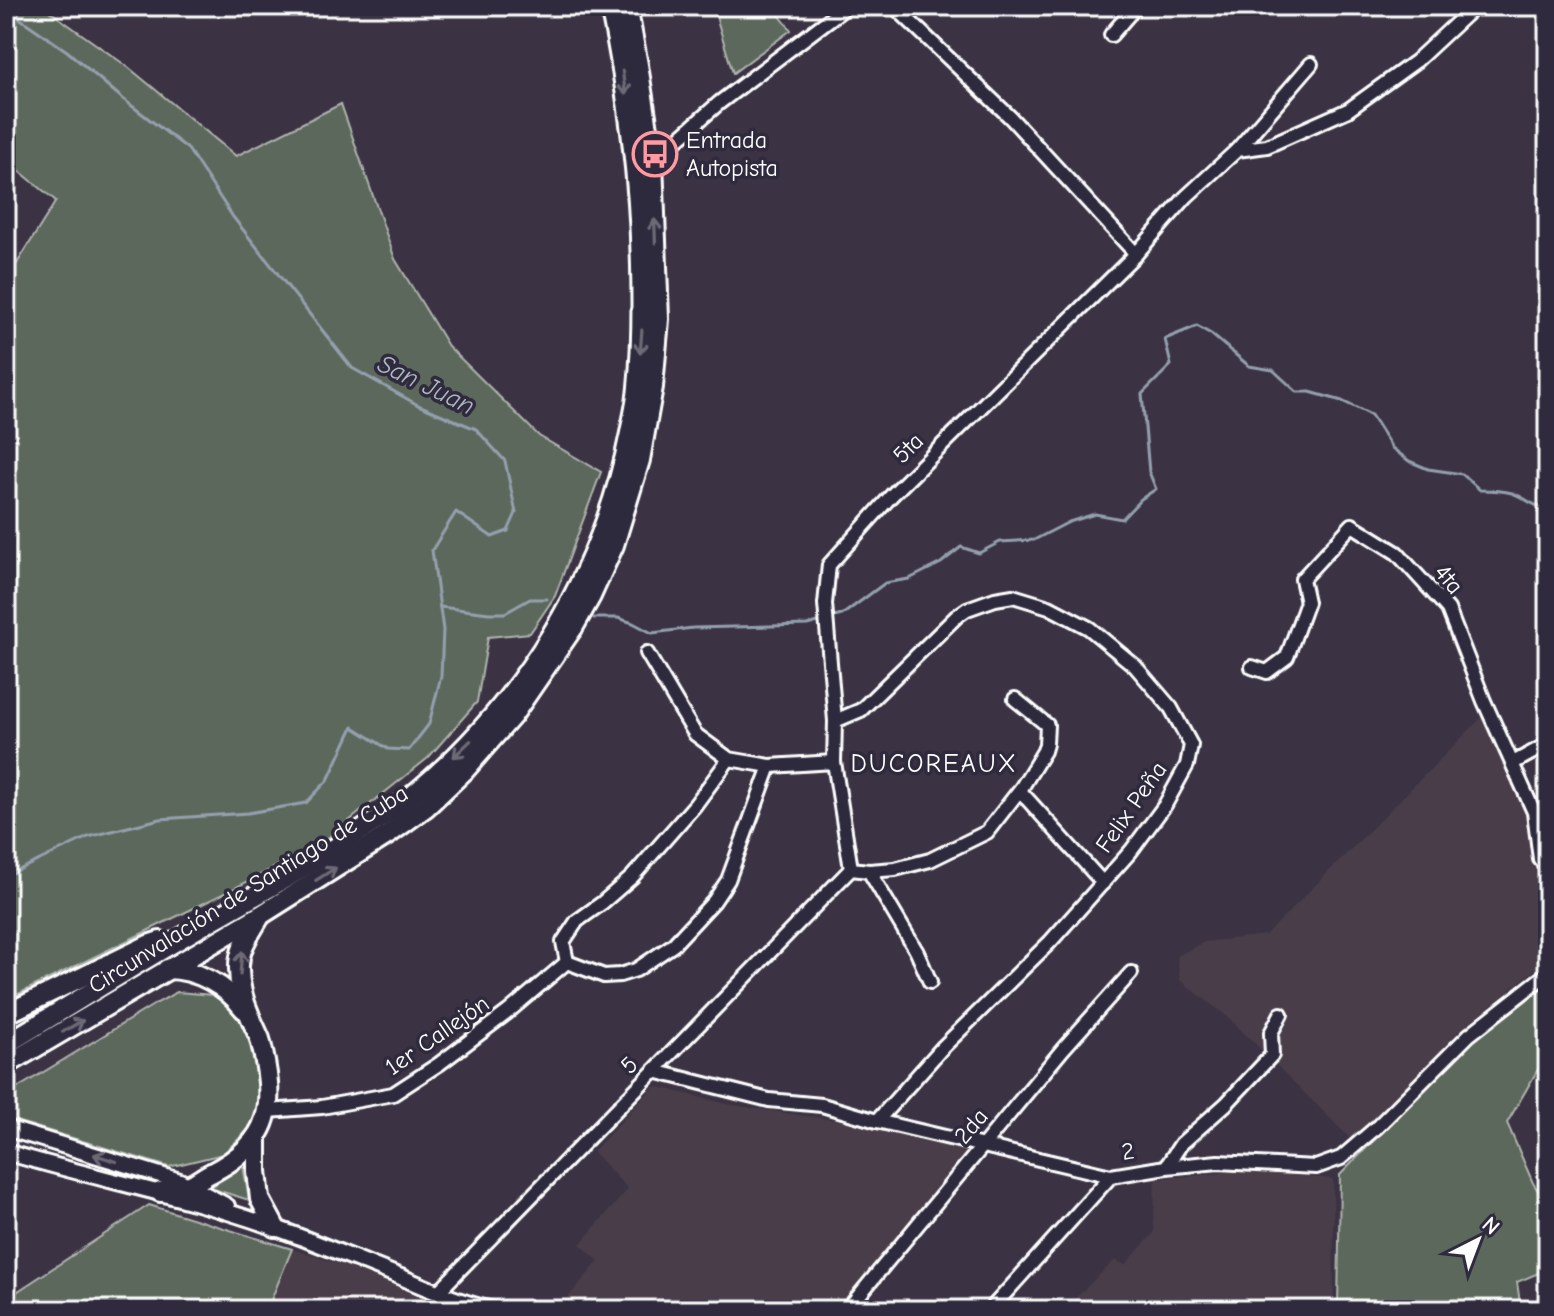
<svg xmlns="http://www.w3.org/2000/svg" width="1554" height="1316" font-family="'Comic Neue',sans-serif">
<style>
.built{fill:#4a3d4a}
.green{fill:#5d685c;stroke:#aeb4ae;stroke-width:2}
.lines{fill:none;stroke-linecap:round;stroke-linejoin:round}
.stream{stroke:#94a0ae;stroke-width:3}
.minor-casing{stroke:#fff;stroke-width:18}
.major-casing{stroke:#fff;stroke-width:20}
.highway-casing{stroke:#fff;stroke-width:24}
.minor{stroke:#2f2a3d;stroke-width:12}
.major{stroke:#2f2a3d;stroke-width:14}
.highway{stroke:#2f2a3d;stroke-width:18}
.oneway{stroke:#6d6a77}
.labels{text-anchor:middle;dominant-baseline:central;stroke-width:7;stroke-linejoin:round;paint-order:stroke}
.poi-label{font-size:24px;fill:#fff;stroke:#2f2a3d;text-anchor:start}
.street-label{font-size:24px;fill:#fff;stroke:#2f2a3d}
.water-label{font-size:26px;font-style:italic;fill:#afb8c2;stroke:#2f2a3d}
.neighbourhood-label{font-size:26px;letter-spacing:2px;fill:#fff;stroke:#2f2a3d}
</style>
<rect width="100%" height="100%" fill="#3b3343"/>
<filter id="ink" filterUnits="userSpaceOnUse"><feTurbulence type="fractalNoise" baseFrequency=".0125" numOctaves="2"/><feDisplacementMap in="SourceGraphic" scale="16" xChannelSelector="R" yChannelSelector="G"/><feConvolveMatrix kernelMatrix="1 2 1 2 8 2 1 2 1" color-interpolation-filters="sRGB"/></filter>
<g filter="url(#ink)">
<!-- built -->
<g class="built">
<polygon points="1483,716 1527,807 1534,860 1548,877 1548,959 1461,1029 1353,1141 1228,1017 1180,980 1177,956 1204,942 1266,935"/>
<polygon points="654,1086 731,1105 876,1126 974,1148 839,1310 558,1309 599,1261 580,1244 628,1189 593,1152"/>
<polygon points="1244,1171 1333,1179 1334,1310 1063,1310 1115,1260 1125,1265 1154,1233 1155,1179"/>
<polygon points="292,1249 367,1273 462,1310 267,1310"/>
</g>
<!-- green -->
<g class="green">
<polygon points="6,6 42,6 128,67 236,156 341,104 395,259 448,346 539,436 601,472 555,596 530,633 488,637 477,702 428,758 320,844 235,888 6,1000 6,281 56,201 6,160"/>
<polygon points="713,6 772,6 791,30 733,73"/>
<polygon points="1548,981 1548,1052 1507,1123 1533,1183 1548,1206 1548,1269 1517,1282 1521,1310 1338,1310 1340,1175 1472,1040"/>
<polygon points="177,992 213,995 244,1017 257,1047 261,1091 253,1125 223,1154 169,1167 6,1118 6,1095 155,1004"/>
<polygon points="243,1165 249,1200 210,1188"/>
<polygon points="149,1205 292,1249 267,1310 6,1310 6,1299"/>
</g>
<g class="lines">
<!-- stream -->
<g class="stream">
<polyline points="6,9 67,51 123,99 188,149 233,217 352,368 418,405 476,429 505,461 516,513 508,531 492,537 456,512 432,550 443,630 441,676 429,724 409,750 388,749 353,727 328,780 306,803 248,813 160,819 88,837 6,876"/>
<polyline points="440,607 489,613 505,613 530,599 547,599"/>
<polyline points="594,618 618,618 633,623 652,633 693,628 807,625 822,621"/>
<path d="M830,618L842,615L885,583L909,579L941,563L961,547L979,553L1000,542L1034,540L1069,522L1095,514L1122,519L1141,499L1156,489L1149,472L1142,394L1171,365L1165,339L1197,326L1211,334L1249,366L1273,370L1297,392H1310L1342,401L1371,415L1392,448L1409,461L1428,469L1462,474L1480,490C1491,490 1501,490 1512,493C1525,497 1535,509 1548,507"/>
</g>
<!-- minor casing -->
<g class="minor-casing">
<g id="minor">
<polyline points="894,6 1010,117 1136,254"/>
<polyline points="1111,35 1136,6"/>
<polyline points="1237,150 1267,146 1348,110 1416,61 1475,6"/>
<polyline points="650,160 653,161 719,103 847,6"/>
<polyline points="647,653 695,734 729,759 770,766 834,762"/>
<polyline points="1252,667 1267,672 1287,657 1307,602 1302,579 1352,525 1397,553 1448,609 1484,701 1534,812 1540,859 1548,869"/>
<polyline points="835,721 861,710 957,616 967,609 995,599 1013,596 1049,607 1089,628 1135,666 1171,708 1191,745 1187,765 1165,805 1131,851 1050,942 942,1048 877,1121"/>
<polyline points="1513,763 1548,744"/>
<polyline points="1020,791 1103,883"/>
<polyline points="851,869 834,762 835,721 825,604 829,565 892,495 1136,254 1186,197 1237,150 1311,64"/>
<polyline points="851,869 869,871 895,869 930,860 987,832 1022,787 1044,751 1046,744 1047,725 1015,699"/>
<polyline points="869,871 917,952 930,982"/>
<polyline points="567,962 604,976 620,975 636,970 673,945 714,901 728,880 770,766"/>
<polyline points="567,962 563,942 577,921 602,903 632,877 695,805 729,759"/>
<polyline points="654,1071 769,1100 822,1105 877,1121 1111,1176 1166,1167 1218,1162 1316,1167 1341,1158 1378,1126 1469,1035 1548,973"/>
<polyline points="268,1111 322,1107 393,1094 439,1064 508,1012 567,962"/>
<polyline points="1166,1167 1181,1144 1226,1104 1272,1055 1271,1033 1281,1014"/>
<path d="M438,1292C575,1150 714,1010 851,869"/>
<polyline points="847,1310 1063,1049 1131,973"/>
<polyline points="990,1310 1111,1176"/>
</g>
</g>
<!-- major casing -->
<g class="major-casing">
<g id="major">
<polyline points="6,1128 180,1181 227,1206"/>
<path d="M6,1152C96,1179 188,1196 276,1228C318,1243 360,1261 401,1277C431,1290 461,1303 493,1310"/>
</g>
</g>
<!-- highway casing -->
<g class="highway-casing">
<g id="highway">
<path d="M167,969C197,969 226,986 244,1009"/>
<polyline points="6,1014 148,945 160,941"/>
<path d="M6,1044C71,1005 136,964 202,926C255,896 307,867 358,833C376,821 396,809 413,795C524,703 602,575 630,433C633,418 637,402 638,387C642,347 642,306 641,266C639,178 628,92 610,6"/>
<polyline points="6,1065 261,915 389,834 426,807 464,771 513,715 573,628 591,596 614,545 640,460 653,387 659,319 653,161 638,65 627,6"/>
<polyline points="257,1138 257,1171 260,1199 275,1227"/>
<path d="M160,1192C169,1190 181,1189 190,1185C197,1182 204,1176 211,1173C274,1141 276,1103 260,1039C257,1031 253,1024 250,1016C244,1002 239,984 239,969C238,949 250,934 259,918"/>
</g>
</g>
<!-- minor -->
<use href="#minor" class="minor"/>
<!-- major -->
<use href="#major" class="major"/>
<!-- highway -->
<use href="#highway" class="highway"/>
</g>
<!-- one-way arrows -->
<defs><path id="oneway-shaft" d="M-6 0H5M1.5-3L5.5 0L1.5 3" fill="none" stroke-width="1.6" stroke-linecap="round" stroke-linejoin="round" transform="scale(2)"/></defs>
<g class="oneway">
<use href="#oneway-shaft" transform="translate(624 83) rotate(82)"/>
<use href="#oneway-shaft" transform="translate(655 231) rotate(-92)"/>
<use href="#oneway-shaft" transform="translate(641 342) rotate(94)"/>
<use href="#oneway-shaft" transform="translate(462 749) rotate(136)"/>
<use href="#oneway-shaft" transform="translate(326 874) rotate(-32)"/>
<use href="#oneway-shaft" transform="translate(241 963) rotate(-85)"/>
<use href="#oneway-shaft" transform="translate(73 1026) rotate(-30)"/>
<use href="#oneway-shaft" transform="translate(105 1158) rotate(-163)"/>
</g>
</g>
<!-- icons -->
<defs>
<g id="bus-ring" transform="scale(2.3)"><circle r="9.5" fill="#2f2a3d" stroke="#ff9aa2" stroke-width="1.5"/><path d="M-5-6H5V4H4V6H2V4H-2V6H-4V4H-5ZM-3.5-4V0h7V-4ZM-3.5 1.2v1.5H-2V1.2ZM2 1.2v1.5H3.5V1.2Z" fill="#ff9aa2"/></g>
</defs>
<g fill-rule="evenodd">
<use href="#bus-ring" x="655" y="154"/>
</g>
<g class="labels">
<!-- poi labels -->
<g class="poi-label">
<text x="686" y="140">Entrada<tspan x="686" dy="28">Autopista</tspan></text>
</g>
<!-- street labels -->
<g class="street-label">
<text transform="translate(908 448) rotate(-45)">5ta</text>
<text transform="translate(1449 579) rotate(50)">4ta</text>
<text transform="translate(1131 807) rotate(-55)">Felix Peña</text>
<text transform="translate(248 889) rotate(-32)">Circunvalación de Santiago de Cuba</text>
<text transform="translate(437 1035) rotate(-35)">1er Callejón</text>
<text transform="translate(629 1065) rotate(-44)">5</text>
<text transform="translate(971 1126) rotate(-50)">2da</text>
<text transform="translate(1128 1151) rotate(-9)">2</text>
</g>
<!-- water labels -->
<g class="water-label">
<text transform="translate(426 385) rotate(26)">San Juan</text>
</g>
<!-- neighbourhood labels -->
<g class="neighbourhood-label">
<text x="934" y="764">DUCOREAUX</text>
</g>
</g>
<!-- margin -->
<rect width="1554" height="1316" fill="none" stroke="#2f2a3d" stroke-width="32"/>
<rect x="16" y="16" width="1522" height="1284" fill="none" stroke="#fff" stroke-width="3" filter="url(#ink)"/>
<!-- north arrow -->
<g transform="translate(1478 1240) rotate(42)" stroke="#2f2a3d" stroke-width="6" paint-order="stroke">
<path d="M0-6L14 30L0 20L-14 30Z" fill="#ffffff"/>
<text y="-12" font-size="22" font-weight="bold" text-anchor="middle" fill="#ffffff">N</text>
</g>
</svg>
